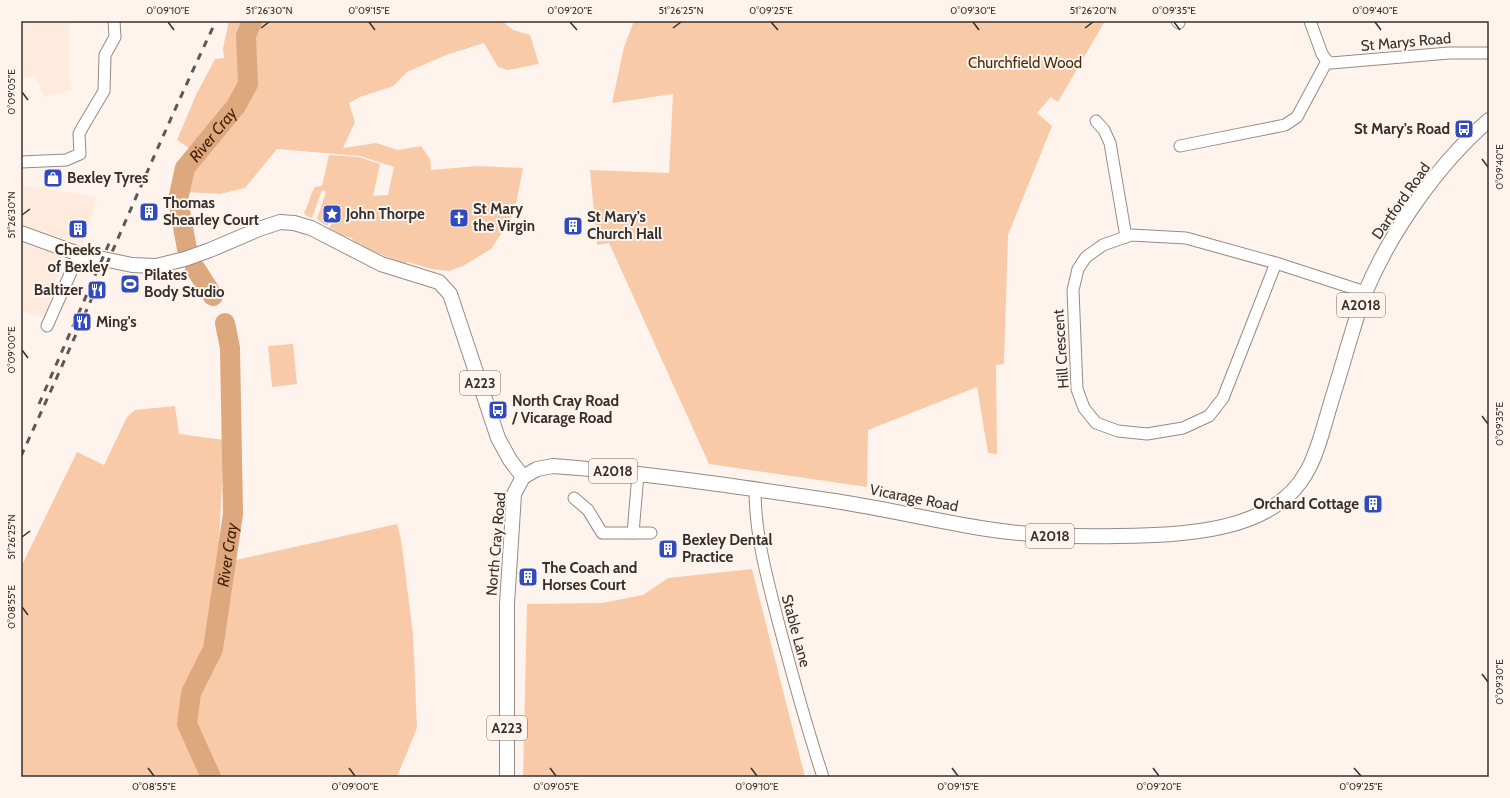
<svg xmlns="http://www.w3.org/2000/svg" width="1510" height="798" font-family="Cabin,sans-serif">
<style>
.built{fill:#ffebdd}
.green{fill:#f9caa8}
.lines{fill:none;stroke-linecap:round;stroke-linejoin:round}
.river{stroke:#dea87f;stroke-width:20}
.minor-casing{stroke:#968a82;stroke-width:13}
.major-casing{stroke:#968a82;stroke-width:16}
.minor{stroke:#fff;stroke-width:11}
.major{stroke:#fff;stroke-width:14}
.rail{stroke:#5e5854;stroke-width:3;stroke-dasharray:7 7;stroke-linecap:butt}
.ticks{fill:none;stroke:#35302c;stroke-width:1.5}
.labels{text-anchor:middle;dominant-baseline:central;stroke-width:4;stroke-linejoin:round;paint-order:stroke}
.shield{fill:#fff4ed;stroke:#726b66;stroke-width:1}
.shield-label{font-size:14px;font-weight:bold;fill:#35302c}
.street-label{font-size:15px;fill:#35302c;stroke:#fff4ed}
.park-label{font-size:15px;fill:#4a2706;stroke:#fff4ed}
.poi-label{font-size:15px;font-weight:bold;fill:#35302c;stroke:#fff4ed;text-anchor:start}
.water-label{font-size:16px;font-style:italic;fill:#422000;stroke:#fff4ed}
.neatline{fill:none;stroke:#35302c;stroke-width:1.5}
.ticks-label{font-size:10px;text-anchor:middle;fill:#35302c}
</style>
<rect width="100%" height="100%" fill="#fff4ed"/>
<!-- built -->
<g class="built">
<polygon points="21,21 69,21 69,64 71,90 44,97 35,75 21,79"/>
<polygon points="21,185 97,197 83,245 21,224"/>
<polygon points="21,243 63,256 48,307 43,315 36,316 21,310"/>
</g>
<!-- green -->
<g class="green">
<path d="M229,21H502L513,30L530,35L539,64L508,70L498,67L484,43L446,55L407,72L393,86L360,97L349,103L355,122L343,148L376,143L398,150L421,146L430,159L431,170L478,166L523,168L516,204L510,221L491,249L463,266L449,271L432,269L407,262L405,264L363,247L360,243L359,245L351,238L341,235L329,228L336,217L334,215L327,226L317,219L326,192L322,190L312,218L305,215L304,212C310,204 309,195 315,187L322,186L329,155L359,157L380,164L373,196L388,195L394,167L360,156L277,149L245,188L220,194L186,192L188,173L198,160L190,149L177,140L196,95L215,59L224,58L223,48Z"/>
<polygon points="634,21 1105,21 1058,102 1051,97 1037,113 1052,126 1008,235 1004,364 996,365 997,454 988,453 977,387 868,430 867,487 709,464 609,243 597,245 590,170 669,173 673,94 612,103 624,47"/>
<polygon points="293,344 297,384 272,387 268,346"/>
<polygon points="175,406 179,434 224,440 218,564 397,524 401,539 413,634 417,728 397,777 21,777 21,567 77,452 104,465 127,417 135,410"/>
<polygon points="752,569 805,777 523,777 527,604 602,603 643,595 668,578"/>
</g>
<g class="lines">
<!-- river -->
<g class="river">
<path id="s1" d="M187,249L178,200L185,168L236,106L248,84L246,36L252,21"/>
<polyline points="195,268 213,296"/>
<path id="s2" d="M211,777L187,724L191,693L213,649L233,514L230,348L225,323"/>
</g>
<!-- minor casing -->
<g class="minor-casing">
<g id="minor">
<polyline points="1177,21 1179,23"/>
<polyline points="1310,21 1322,54 1327,61"/>
<polyline points="1327,61 1331,63 1449,53 1489,53"/>
<polyline points="1096,121 1104,130 1110,143 1126,237"/>
<polyline points="1180,146 1285,125 1297,117 1327,61"/>
<polyline points="21,162 66,160 80,154 79,134 82,128 104,91 105,55 115,37 114,21"/>
<polyline points="1276,263 1186,238 1131,235 1103,245 1086,257 1078,269 1073,290 1077,389 1084,408 1096,423 1118,431 1147,434 1183,428 1209,416 1223,398 1276,263 1365,292"/>
<polyline points="47,326 79,254"/>
<path d="M755,489C755,535 767,578 778,621C792,674 806,725 823,777"/>
<polyline points="574,498 588,510 602,533 633,533 638,474"/>
<polyline points="633,533 651,533"/>
</g>
</g>
<!-- major casing -->
<g class="major-casing">
<g id="major">
<polyline points="21,233 79,254 132,265 156,266 185,259 210,250 259,229 280,222 294,223 311,228 381,264 439,282 450,294 498,438 510,460 523,477"/>
<path d="M523,477L537,469L553,466C648,473 741,487 835,501C887,509 936,521 987,529C1031,536 1074,537 1118,536C1178,535 1272,534 1306,473C1315,458 1320,440 1325,423C1332,398 1340,374 1347,349C1353,330 1358,311 1365,293C1391,231 1438,164 1489,120"/>
<polyline points="507,777 507,604 514,494 523,477"/>
</g>
</g>
<!-- minor -->
<use href="#minor" class="minor"/>
<!-- major -->
<use href="#major" class="major"/>
<!-- rail -->
<g class="rail">
<polyline points="39,404 111,239"/>
<path d="M21,456C88,312 148,164 216,21"/>
</g>
</g>
<!-- ticks -->
<path class="ticks" d="M168,22L174,30M369,22L375,30M570,22L577,30M771,22L778,30M973,22L979,30M1174,22L1180,30M1375,22L1381,30M261,28L269,22M673,28L681,22M1085,28L1093,22M22,92L28,100M1482,159L1488,167M22,215L30,209M22,350L28,358M1482,416L1488,424M22,537L30,531M22,607L28,615M1482,674L1488,682M148,768L154,776M349,768L355,776M550,768L556,776M751,768L757,776M952,768L958,776M1153,768L1159,776M1354,768L1361,776"/>
<!-- icons -->
<defs>
<g id="bus-square" transform="scale(1)"><rect x="-9" y="-9" width="18" height="18" rx="4" fill="#324bbc" stroke="#fff4ed"/><path d="M-5-6H5V4H4V6H2V4H-2V6H-4V4H-5ZM-3.5-4V0h7V-4ZM-3.5 1.2v1.5H-2V1.2ZM2 1.2v1.5H3.5V1.2Z" fill="#fff"/></g>
<g id="shop-square" transform="scale(1)"><rect x="-9" y="-9" width="18" height="18" rx="4" fill="#324bbc" stroke="#fff4ed"/><path d="M-5-2.5h2.3a2.7 3.5 0 0 1 5.4 0H5L5.5 6h-11ZM-1.5-2.5h3a1.5 2.3 0 0 0-3 0Z" fill="#fff"/></g>
<g id="building-square" transform="scale(1)"><rect x="-9" y="-9" width="18" height="18" rx="4" fill="#324bbc" stroke="#fff4ed"/><path d="M-4-6H4V6H1V3H-1V6H-4ZM-2.5-4.3h1.7v1.8h-1.7ZM.8-4.3h1.7v1.8H.8ZM-2.5-1h1.7V.8h-1.7ZM.8-1h1.7V.8H.8Z" fill="#fff"/></g>
<g id="sight-square" transform="scale(1)"><rect x="-9" y="-9" width="18" height="18" rx="4" fill="#324bbc" stroke="#fff4ed"/><path d="M0-6L1.8-2.2L6-1.7L2.9 1.2L3.7 5.4L0 3.3L-3.7 5.4L-2.9 1.2L-6-1.7L-1.8-2.2Z" fill="#fff"/></g>
<g id="church-square" transform="scale(1)"><rect x="-9" y="-9" width="18" height="18" rx="4" fill="#324bbc" stroke="#fff4ed"/><path d="M-1.2-6h2.4v3.5h3.3v2.4h-3.3V6h-2.4V-.1h-3.3v-2.4h3.3Z" fill="#fff"/></g>
<g id="stadium-square" transform="scale(1)"><rect x="-9" y="-9" width="18" height="18" rx="4" fill="#324bbc" stroke="#fff4ed"/><path d="M0-5a6.5 5 0 1 0 0 10a6.5 5 0 1 0 0-10ZM-3.5-1.8h7v3.6h-7Z" fill="#fff"/></g>
<g id="restaurant-square" transform="scale(1)"><rect x="-9" y="-9" width="18" height="18" rx="4" fill="#324bbc" stroke="#fff4ed"/><path d="M-5-6h1v4h1v-4h1v4h1v-4h1v5L-1.5 .5V6h-2V.5L-5-1ZM5-6V6H3V1.5H1.5Q1.5-4 5-6Z" fill="#fff"/></g>
</defs>
<g fill-rule="evenodd">
<use href="#bus-square" x="1464" y="129"/>
<use href="#shop-square" x="53" y="178"/>
<use href="#building-square" x="149" y="212"/>
<use href="#sight-square" x="332" y="214"/>
<use href="#church-square" x="459" y="218"/>
<use href="#building-square" x="573" y="226"/>
<use href="#building-square" x="78" y="229"/>
<use href="#stadium-square" x="130" y="284"/>
<use href="#restaurant-square" x="97" y="290"/>
<use href="#restaurant-square" x="82" y="322"/>
<use href="#bus-square" x="498" y="410"/>
<use href="#building-square" x="1373" y="504"/>
<use href="#building-square" x="668" y="549"/>
<use href="#building-square" x="528" y="577"/>
</g>
<g class="labels">
<!-- shield labels -->
<g class="shield">
<rect x="1337" y="293" width="48" height="24" rx="3"/>
<rect x="460" y="371" width="40" height="24" rx="3"/>
<rect x="589" y="459" width="48" height="24" rx="3"/>
<rect x="1026" y="524" width="48" height="24" rx="3"/>
<rect x="487" y="716" width="40" height="24" rx="3"/>
</g>
<g class="shield-label">
<text x="1361" y="305">A2018</text>
<text x="480" y="383">A223</text>
<text x="613" y="471">A2018</text>
<text x="1050" y="536">A2018</text>
<text x="507" y="728">A223</text>
</g>
<!-- street labels -->
<g class="street-label">
<text transform="translate(1406 42) rotate(-5)">St Marys Road</text>
<text transform="translate(1401 201) rotate(-55)">Dartford Road</text>
<text transform="translate(1061 349) rotate(-94)">Hill Crescent</text>
<text transform="translate(914 498) rotate(11)">Vicarage Road</text>
<text transform="translate(496 544) rotate(-85)">North Cray Road</text>
<text transform="translate(796 631) rotate(75)">Stable Lane</text>
</g>
<!-- park labels -->
<g class="park-label">
<text x="1025" y="63">Churchfield Wood</text>
</g>
<!-- poi labels -->
<g class="poi-label">
<text x="1450" y="129" text-anchor="end">St Mary's Road</text>
<text x="67" y="178">Bexley Tyres</text>
<text x="163" y="203">Thomas<tspan x="163" dy="17">Shearley Court</tspan></text>
<text x="473" y="209">St Mary<tspan x="473" dy="17">the Virgin</tspan></text>
<text x="346" y="214">John Thorpe</text>
<text x="587" y="217">St Mary's<tspan x="587" dy="17">Church Hall</tspan></text>
<text x="78" y="250" text-anchor="middle">Cheeks<tspan x="78" dy="17">of Bexley</tspan></text>
<text x="144" y="275">Pilates<tspan x="144" dy="17">Body Studio</tspan></text>
<text x="83" y="290" text-anchor="end">Baltizer</text>
<text x="96" y="322">Ming's</text>
<text x="512" y="401">North Cray Road<tspan x="512" dy="17">/ Vicarage Road</tspan></text>
<text x="1359" y="504" text-anchor="end">Orchard Cottage</text>
<text x="682" y="540">Bexley Dental<tspan x="682" dy="17">Practice</tspan></text>
<text x="542" y="568">The Coach and<tspan x="542" dy="17">Horses Court</tspan></text>
</g>
<!-- water labels -->
<g class="water-label">
<text stroke="none"><textPath href="#s1" startOffset="126">River Cray</textPath></text>
<text stroke="none"><textPath href="#s2" startOffset="234">River Cray</textPath></text>
</g>
</g>
<!-- border -->
<rect width="1510" height="798" fill="none" stroke="#fff4ed" stroke-width="44"/>
<rect x="22" y="22" width="1466" height="754" class="neatline"/>
<g class="ticks-label">
<text x="168" y="14">0°09'10"E</text>
<text x="269" y="14">51°26'30"N</text>
<text x="369" y="14">0°09'15"E</text>
<text x="570" y="14">0°09'20"E</text>
<text x="681" y="14">51°26'25"N</text>
<text x="771" y="14">0°09'25"E</text>
<text x="973" y="14">0°09'30"E</text>
<text x="1093" y="14">51°26'20"N</text>
<text x="1174" y="14">0°09'35"E</text>
<text x="1375" y="14">0°09'40"E</text>
<text transform="translate(11 92) rotate(-90)" y="4">0°09'05"E</text>
<text transform="translate(1499 167) rotate(-90)" y="4">0°09'40"E</text>
<text transform="translate(11 215) rotate(-90)" y="4">51°26'30"N</text>
<text transform="translate(11 350) rotate(-90)" y="4">0°09'00"E</text>
<text transform="translate(1499 424) rotate(-90)" y="4">0°09'35"E</text>
<text transform="translate(11 537) rotate(-90)" y="4">51°26'25"N</text>
<text transform="translate(11 607) rotate(-90)" y="4">0°08'55"E</text>
<text transform="translate(1499 682) rotate(-90)" y="4">0°09'30"E</text>
<text x="154" y="790">0°08'55"E</text>
<text x="355" y="790">0°09'00"E</text>
<text x="556" y="790">0°09'05"E</text>
<text x="757" y="790">0°09'10"E</text>
<text x="958" y="790">0°09'15"E</text>
<text x="1159" y="790">0°09'20"E</text>
<text x="1361" y="790">0°09'25"E</text>
</g>
</svg>
